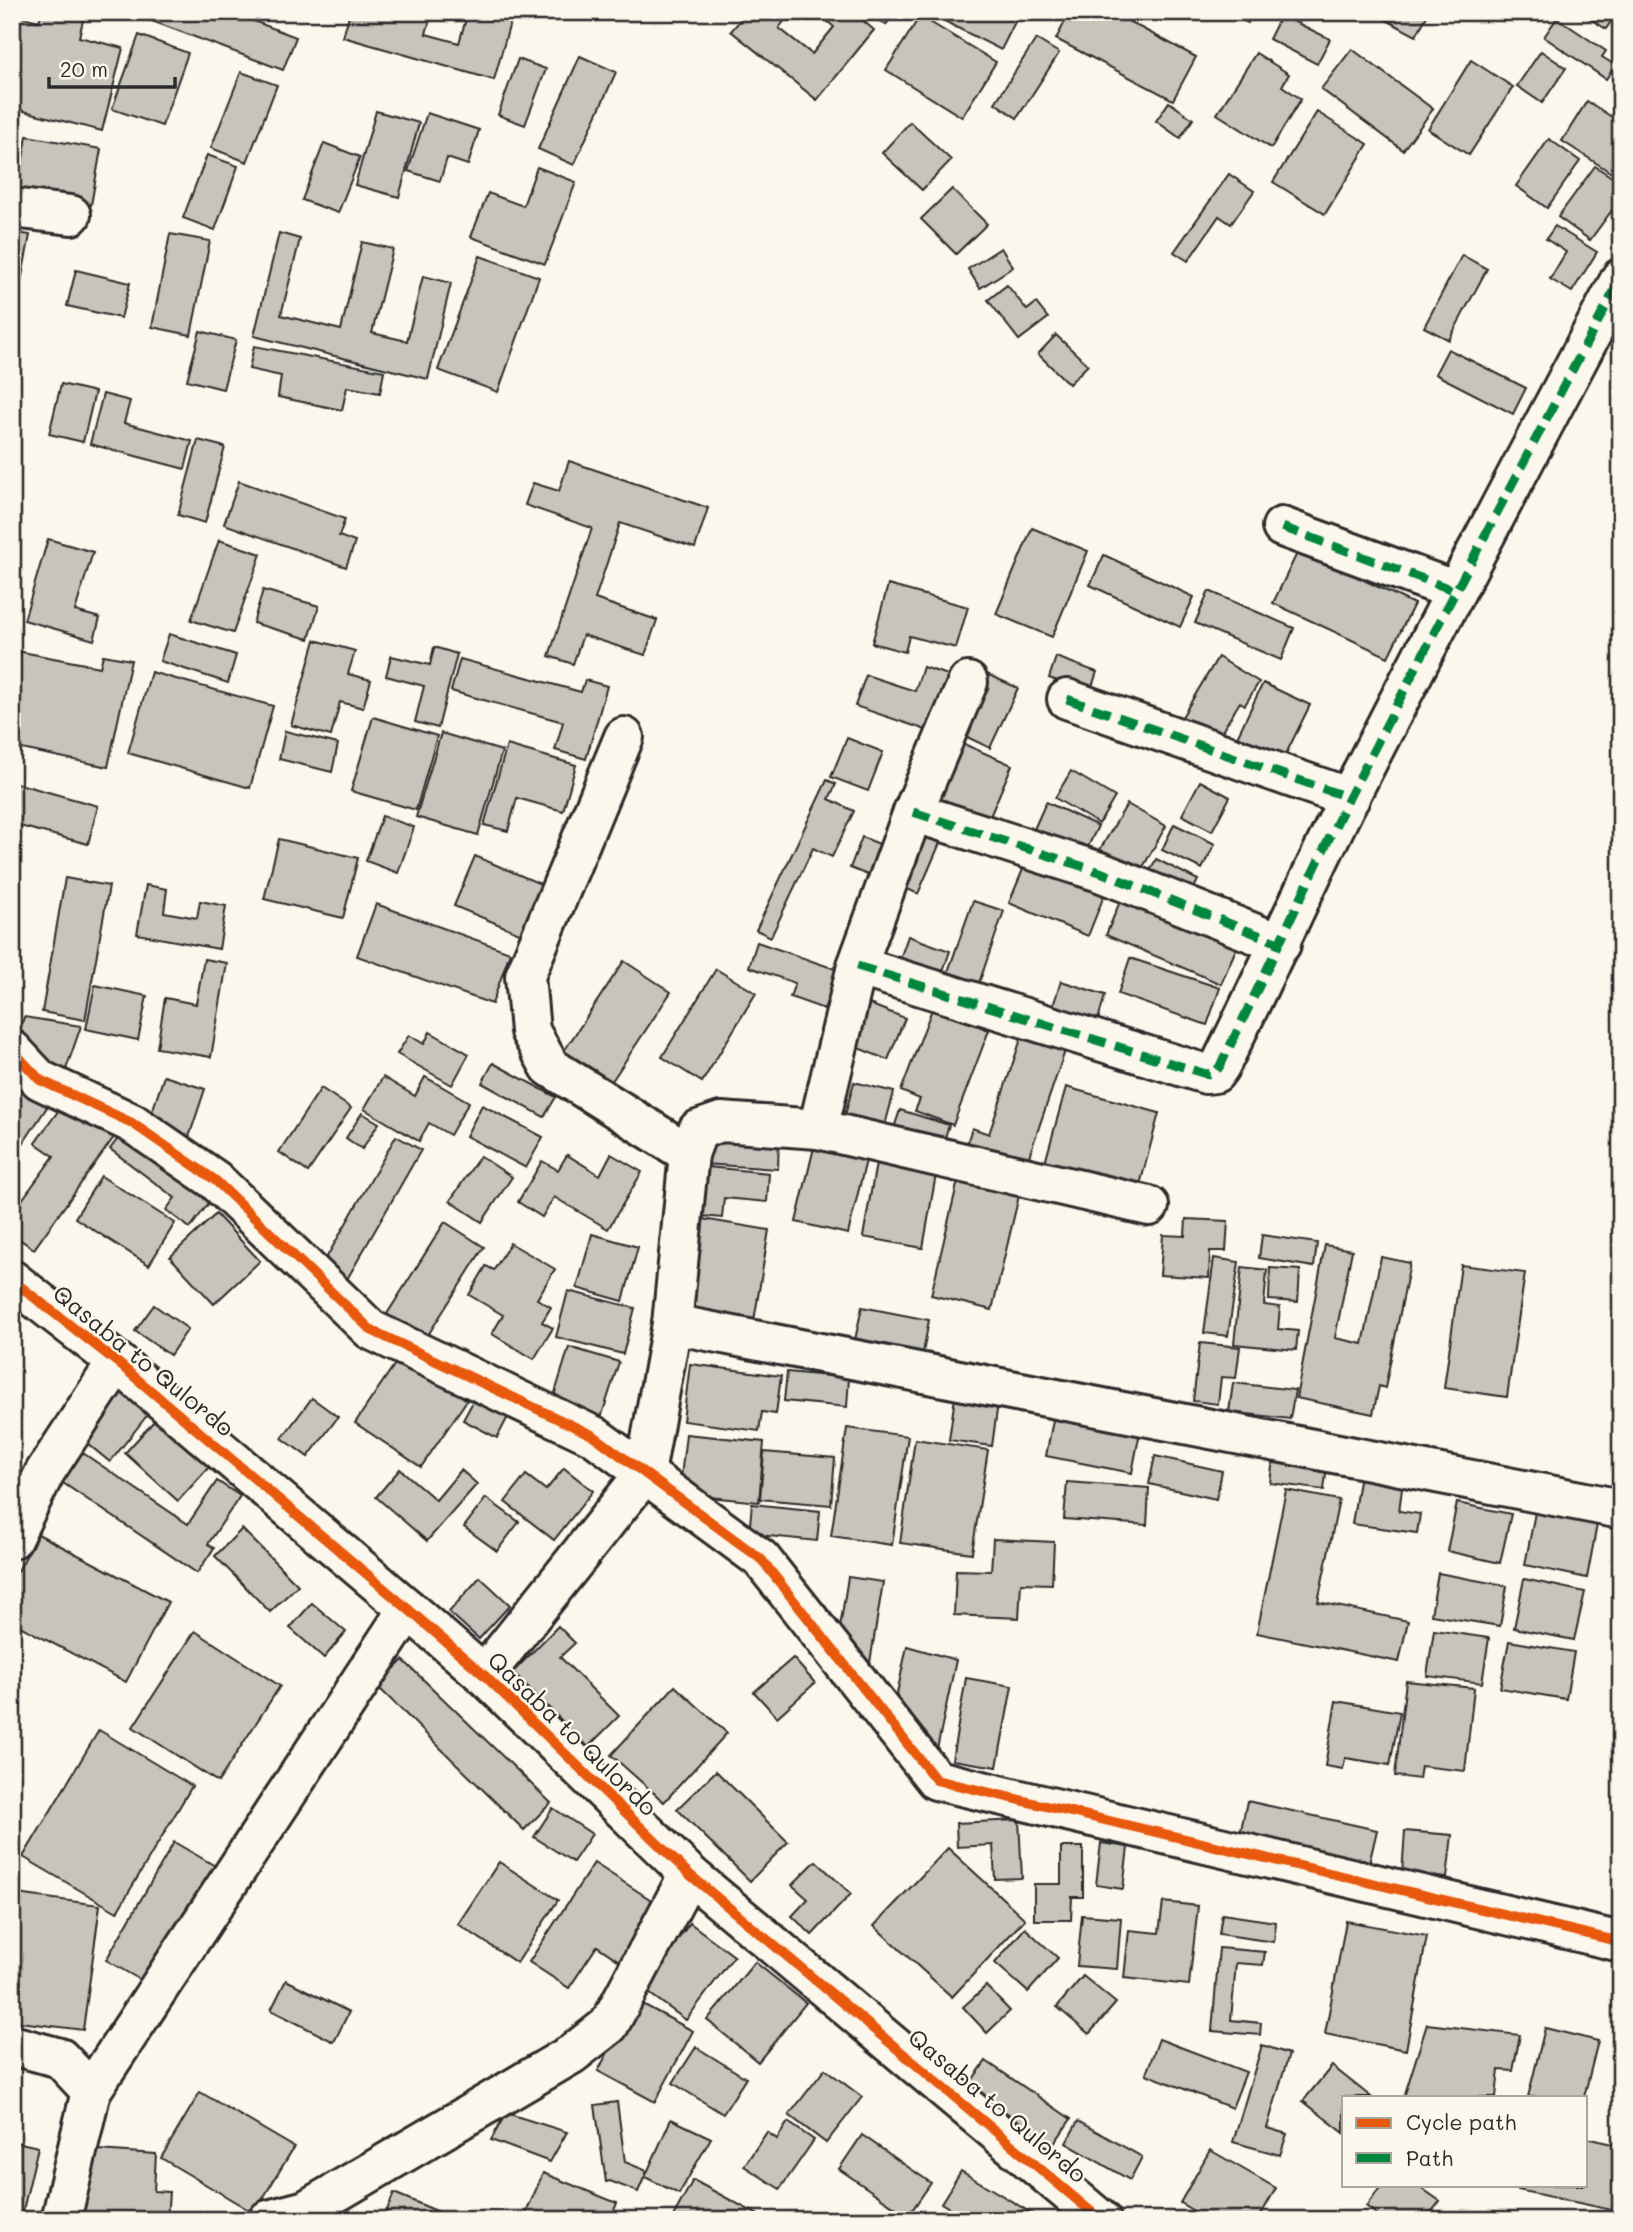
<svg xmlns="http://www.w3.org/2000/svg" width="1633" height="2232" font-family="Mali,sans-serif">
<style>
.building{fill:#c7c4bc;stroke:#2b2b2b;stroke-width:2}
.lines{fill:none;stroke-linecap:round;stroke-linejoin:round}
.street-casing{stroke:#2b2b2b;stroke-width:44}
.secondary-casing{stroke:#2b2b2b;stroke-width:44}
.street{stroke:#fbf7ec;stroke-width:38}
.secondary{stroke:#fbf7ec;stroke-width:38}
.quiet{stroke:#00873e;stroke-width:9;stroke-dasharray:18 9;stroke-linecap:butt}
.cycleway-casing{stroke:#fbf7ec;stroke-width:15}
.cycleway{stroke:#e8590c;stroke-width:10}
.labels{text-anchor:middle;dominant-baseline:central;stroke-width:5;stroke-linejoin:round;paint-order:stroke}
.street-label{font-size:24px;fill:#2b2b2b;stroke:#fbf7ec}
</style>
<rect width="100%" height="100%" fill="#fbf7ec"/>
<filter id="ink" filterUnits="userSpaceOnUse"><feTurbulence type="fractalNoise" baseFrequency=".0143" numOctaves="2"/><feDisplacementMap in="SourceGraphic" scale="14" xChannelSelector="R" yChannelSelector="G"/><feConvolveMatrix kernelMatrix="1 2 1 2 8 2 1 2 1" color-interpolation-filters="sRGB"/></filter>
<g filter="url(#ink)">
<!-- building -->
<g class="building">
<polygon points="42,12 85,12 79,37 123,48 102,131 12,108 14,15 39,21"/>
<polygon points="134,12 230,12 296,37 283,70 133,14"/>
<polygon points="350,12 432,12 426,34 459,43 468,12 513,12 494,80 343,37"/>
<polygon points="747,12 791,12 779,28 812,54 834,27 819,14 820,12 853,12 874,30 817,100 731,31"/>
<polygon points="866,12 894,12 886,25"/>
<polygon points="946,12 1020,12 1001,50 942,20"/>
<polygon points="1070,12 1111,12 1196,57 1173,100 1056,39"/>
<polygon points="1224,12 1253,12 1248,23"/>
<polygon points="1378,12 1429,12 1416,36 1377,15"/>
<polygon points="1579,12 1617,12 1606,29"/>
<polygon points="1281,15 1330,39 1317,64 1269,39"/>
<polygon points="920,16 996,62 962,117 886,70"/>
<polygon points="1557,18 1606,51 1602,57 1615,65 1606,79 1544,37"/>
<polygon points="139,35 188,53 162,126 112,109"/>
<polygon points="1036,39 1059,53 1017,118 995,103"/>
<polygon points="1352,49 1433,109 1403,150 1321,89"/>
<polygon points="1541,51 1566,68 1542,103 1517,86"/>
<polygon points="1256,53 1289,74 1282,86 1301,99 1271,148 1217,114"/>
<polygon points="580,56 616,72 574,165 538,149"/>
<polygon points="518,59 546,69 525,125 498,115"/>
<polygon points="1471,60 1513,87 1469,155 1428,129"/>
<polygon points="241,72 277,85 247,162 211,148"/>
<polygon points="1587,101 1621,123 1621,179 1562,141"/>
<polygon points="1169,102 1193,119 1180,138 1156,121"/>
<polygon points="376,111 419,123 399,197 355,185"/>
<polygon points="1317,112 1368,144 1325,214 1273,182"/>
<polygon points="427,113 479,130 468,165 447,158 440,181 408,171"/>
<polygon points="910,122 951,160 922,190 882,153"/>
<polygon points="27,136 101,149 91,205 17,192"/>
<polygon points="1549,139 1580,161 1547,208 1516,186"/>
<polygon points="324,143 360,157 338,213 302,200"/>
<polygon points="207,155 238,166 215,230 183,218"/>
<polygon points="1595,166 1621,183 1621,198 1590,240 1558,217"/>
<polygon points="537,167 576,182 545,264 471,237 488,193 523,206"/>
<polygon points="1229,174 1254,191 1231,224 1219,216 1188,261 1174,252"/>
<polygon points="952,189 987,224 956,254 921,219"/>
<polygon points="1555,226 1597,252 1572,292 1550,279 1566,252 1546,239"/>
<polygon points="12,232 30,235 13,323 12,323"/>
<polygon points="279,233 300,239 281,315 341,330 362,242 393,249 372,333 407,341 423,276 451,283 428,379 254,336"/>
<polygon points="170,234 210,241 191,335 152,327"/>
<polygon points="1001,248 1013,267 980,288 968,269"/>
<polygon points="1462,255 1487,269 1449,340 1424,327"/>
<polygon points="480,256 539,277 498,392 438,370"/>
<polygon points="76,270 130,283 121,318 67,306"/>
<polygon points="1007,285 1027,310 1036,303 1048,318 1019,340 988,300"/>
<polygon points="200,331 236,340 223,389 187,380"/>
<polygon points="1056,335 1088,365 1069,384 1038,354"/>
<polygon points="254,346 384,371 380,393 347,387 342,410 278,397 281,376 249,369"/>
<polygon points="1448,349 1526,388 1513,414 1435,374"/>
<polygon points="61,384 95,392 83,442 49,434"/>
<polygon points="103,394 130,401 124,423 192,441 185,469 90,444"/>
<polygon points="198,440 225,447 205,523 178,515"/>
<polygon points="569,461 708,508 695,548 620,523 595,599 657,620 645,655 583,635 573,664 549,656 592,528 525,505 533,483 559,491"/>
<polygon points="239,481 345,519 339,536 355,542 346,567 224,524"/>
<polygon points="1032,528 1088,551 1052,637 996,614"/>
<polygon points="48,539 93,552 75,611 100,618 94,640 24,620"/>
<polygon points="219,540 261,554 233,633 191,620"/>
<polygon points="1299,549 1414,604 1388,657 1273,603"/>
<polygon points="1104,555 1194,597 1180,627 1090,585"/>
<polygon points="888,585 968,607 956,648 909,636 905,652 872,643"/>
<polygon points="263,590 319,606 309,639 253,623"/>
<polygon points="1209,591 1294,628 1281,660 1195,623"/>
<polygon points="169,634 236,655 228,683 160,661"/>
<polygon points="315,640 355,651 348,674 371,680 363,708 340,702 331,736 291,725"/>
<polygon points="434,647 457,654 438,728 415,722 424,686 386,676 391,656 430,665"/>
<polygon points="12,650 100,667 103,655 131,660 108,767 12,747"/>
<polygon points="1056,657 1097,672 1090,692 1049,678"/>
<polygon points="1218,657 1259,682 1245,705 1240,702 1214,744 1179,722"/>
<polygon points="460,659 581,692 585,680 607,686 586,759 555,750 563,722 451,691"/>
<polygon points="923,667 948,675 929,731 855,706 866,675 915,691"/>
<polygon points="978,670 1018,688 990,748 950,729"/>
<polygon points="151,672 273,706 250,788 128,753"/>
<polygon points="1263,683 1310,705 1282,762 1236,739"/>
<polygon points="373,717 437,736 416,810 351,791"/>
<polygon points="285,731 338,744 332,772 279,759"/>
<polygon points="441,733 502,751 478,835 416,817"/>
<polygon points="847,738 883,752 868,791 831,777"/>
<polygon points="950,738 1012,765 983,833 922,806"/>
<polygon points="507,745 576,765 563,811 517,798 508,831 484,825"/>
<polygon points="1071,771 1115,797 1099,824 1055,798"/>
<polygon points="827,780 836,784 829,799 854,811 832,857 813,848 771,937 756,930"/>
<polygon points="1200,781 1230,797 1212,831 1182,815"/>
<polygon points="12,782 98,806 88,844 12,824"/>
<polygon points="1046,802 1098,826 1082,859 1031,836"/>
<polygon points="1127,804 1166,826 1138,876 1098,853"/>
<polygon points="382,816 414,827 398,873 366,861"/>
<polygon points="1174,824 1215,844 1202,869 1162,850"/>
<polygon points="924,828 943,836 918,894 899,885"/>
<polygon points="862,837 892,849 880,880 850,868"/>
<polygon points="279,839 358,858 343,918 264,899"/>
<polygon points="1031,850 1109,883 1088,936 1009,903"/>
<polygon points="475,856 543,885 522,934 454,906"/>
<polygon points="1156,859 1198,880 1189,899 1146,878"/>
<polygon points="65,878 109,886 85,1020 42,1012"/>
<polygon points="146,885 167,889 164,912 197,918 200,901 226,906 219,949 137,934"/>
<polygon points="1126,887 1242,935 1221,984 1106,935"/>
<polygon points="973,901 1004,911 979,983 948,972"/>
<polygon points="376,904 510,952 492,1004 357,956"/>
<polygon points="908,936 950,951 942,974 900,959"/>
<polygon points="757,942 838,970 824,1009 790,997 795,983 749,967"/>
<polygon points="1130,958 1220,988 1207,1025 1118,994"/>
<polygon points="204,959 227,963 211,1057 157,1048 165,998 196,1004"/>
<polygon points="624,961 671,992 606,1090 558,1060"/>
<polygon points="716,969 756,993 702,1082 662,1057"/>
<polygon points="1061,981 1105,995 1098,1020 1053,1006"/>
<polygon points="95,985 147,996 138,1040 86,1029"/>
<polygon points="869,1004 905,1018 888,1060 853,1046"/>
<polygon points="932,1009 989,1030 953,1125 915,1111 920,1099 901,1091"/>
<polygon points="24,1017 81,1026 62,1081 14,1048"/>
<polygon points="1025,1027 1068,1042 1024,1171 964,1152 972,1128 989,1134"/>
<polygon points="430,1032 469,1054 452,1085 397,1054 409,1035 424,1044"/>
<polygon points="493,1063 556,1097 544,1117 482,1083"/>
<polygon points="164,1076 205,1089 188,1140 147,1127"/>
<polygon points="27,1077 55,1095 12,1160 12,1099"/>
<polygon points="383,1077 415,1096 425,1077 469,1102 450,1135 429,1123 419,1141 364,1109"/>
<polygon points="854,1082 894,1092 882,1136 842,1126"/>
<polygon points="1066,1087 1159,1113 1137,1196 1043,1170"/>
<polygon points="321,1088 351,1108 308,1172 279,1152"/>
<polygon points="64,1103 114,1137 34,1249 12,1234 12,1206 16,1208 54,1156 35,1143"/>
<polygon points="482,1105 543,1137 526,1168 466,1136"/>
<polygon points="900,1110 949,1125 940,1153 891,1137"/>
<polygon points="362,1113 379,1123 362,1149 346,1138"/>
<polygon points="126,1128 215,1195 190,1228 166,1210 175,1198 110,1149"/>
<polygon points="705,1131 779,1135 778,1169 703,1164"/>
<polygon points="817,1135 869,1148 848,1234 796,1222"/>
<polygon points="396,1136 421,1150 346,1281 321,1267"/>
<polygon points="878,1152 938,1163 923,1248 863,1237"/>
<polygon points="611,1154 642,1172 608,1229 554,1197 542,1217 518,1202 542,1161 558,1170 567,1155 600,1175"/>
<polygon points="480,1156 512,1177 482,1222 450,1201"/>
<polygon points="697,1166 769,1173 767,1202 724,1198 722,1218 692,1215"/>
<polygon points="960,1172 1021,1187 992,1310 931,1295"/>
<polygon points="101,1176 175,1223 149,1265 75,1218"/>
<polygon points="216,1214 260,1261 214,1304 170,1257"/>
<polygon points="703,1219 769,1230 754,1321 688,1310"/>
<polygon points="1186,1219 1228,1221 1226,1251 1210,1251 1209,1278 1160,1275 1163,1235 1185,1236"/>
<polygon points="445,1222 484,1247 421,1346 382,1322"/>
<polygon points="592,1234 638,1247 623,1301 577,1288"/>
<polygon points="1262,1235 1317,1243 1314,1267 1259,1258"/>
<polygon points="510,1243 555,1269 537,1299 551,1307 542,1322 553,1328 534,1359 492,1334 503,1315 469,1295 486,1266 494,1270"/>
<polygon points="1325,1245 1352,1250 1335,1338 1363,1344 1381,1257 1410,1263 1385,1388 1379,1386 1373,1414 1296,1398"/>
<polygon points="1214,1258 1239,1262 1228,1336 1204,1333"/>
<polygon points="1461,1265 1525,1273 1507,1397 1444,1388"/>
<polygon points="1242,1267 1267,1270 1264,1305 1280,1307 1278,1329 1298,1331 1296,1350 1234,1344"/>
<polygon points="1270,1268 1300,1270 1298,1302 1269,1300"/>
<polygon points="568,1291 635,1308 623,1354 556,1337"/>
<polygon points="154,1305 188,1329 170,1355 135,1331"/>
<polygon points="862,1307 929,1320 923,1353 855,1340"/>
<polygon points="1200,1343 1240,1347 1236,1378 1221,1377 1218,1404 1193,1401"/>
<polygon points="569,1347 619,1362 600,1421 551,1406"/>
<polygon points="401,1355 467,1400 421,1467 355,1423"/>
<polygon points="690,1364 781,1376 776,1414 762,1412 759,1431 683,1421"/>
<polygon points="787,1372 849,1378 847,1407 784,1401"/>
<polygon points="1233,1383 1295,1390 1290,1419 1229,1412"/>
<polygon points="116,1386 149,1413 110,1462 77,1435"/>
<polygon points="476,1396 510,1413 497,1438 463,1420"/>
<polygon points="955,1397 998,1403 992,1446 949,1440"/>
<polygon points="312,1398 338,1417 308,1457 282,1438"/>
<polygon points="1054,1415 1140,1432 1132,1473 1046,1456"/>
<polygon points="155,1420 209,1467 178,1501 125,1453"/>
<polygon points="847,1428 908,1436 892,1545 831,1536"/>
<polygon points="686,1434 764,1442 759,1502 679,1494"/>
<polygon points="915,1439 988,1450 972,1553 900,1543"/>
<polygon points="77,1449 188,1524 217,1481 240,1496 208,1544 214,1548 197,1573 57,1479"/>
<polygon points="1274,1450 1328,1458 1324,1490 1270,1483"/>
<polygon points="764,1452 835,1458 831,1505 760,1499"/>
<polygon points="1155,1456 1222,1471 1216,1499 1149,1484"/>
<polygon points="564,1468 593,1491 554,1540 505,1502 526,1475 546,1490"/>
<polygon points="400,1469 436,1500 461,1470 477,1484 427,1541 376,1497"/>
<polygon points="1360,1474 1403,1481 1399,1511 1420,1514 1417,1533 1352,1524"/>
<polygon points="1067,1482 1149,1488 1147,1525 1064,1519"/>
<polygon points="1286,1490 1339,1500 1318,1602 1408,1621 1399,1662 1257,1633"/>
<polygon points="486,1498 519,1522 497,1551 464,1527"/>
<polygon points="1457,1503 1511,1514 1500,1563 1447,1551"/>
<polygon points="752,1504 820,1511 817,1541 749,1534"/>
<polygon points="1536,1507 1598,1519 1587,1578 1525,1565"/>
<polygon points="242,1529 298,1585 270,1612 215,1556"/>
<polygon points="38,1534 168,1602 126,1682 12,1622 12,1582"/>
<polygon points="993,1539 1054,1542 1052,1584 1021,1583 1019,1618 954,1615 956,1570 991,1571"/>
<polygon points="1438,1573 1507,1586 1500,1626 1431,1615"/>
<polygon points="480,1577 510,1605 479,1639 449,1612"/>
<polygon points="848,1577 883,1582 869,1669 837,1646"/>
<polygon points="1524,1579 1585,1592 1574,1640 1514,1628"/>
<polygon points="312,1603 346,1632 324,1658 290,1628"/>
<polygon points="558,1626 575,1643 560,1657 619,1716 588,1747 513,1672"/>
<polygon points="1434,1630 1489,1638 1482,1683 1427,1676"/>
<polygon points="195,1631 280,1686 218,1782 133,1727"/>
<polygon points="1509,1641 1574,1652 1566,1699 1500,1688"/>
<polygon points="907,1646 956,1660 937,1749 894,1708"/>
<polygon points="793,1658 815,1683 777,1717 754,1692"/>
<polygon points="403,1660 551,1803 524,1830 377,1686"/>
<polygon points="966,1678 1012,1686 997,1767 952,1760"/>
<polygon points="1406,1681 1474,1688 1465,1771 1421,1766 1419,1779 1395,1776"/>
<polygon points="675,1686 727,1733 664,1802 611,1755"/>
<polygon points="1336,1701 1400,1712 1390,1765 1345,1758 1343,1769 1325,1766"/>
<polygon points="99,1730 192,1786 117,1912 23,1857"/>
<polygon points="716,1771 788,1842 750,1881 677,1809"/>
<polygon points="1247,1801 1377,1830 1369,1864 1240,1835"/>
<polygon points="553,1808 592,1834 573,1862 534,1837"/>
<polygon points="1019,1820 1022,1878 995,1879 993,1845 957,1847 956,1823"/>
<polygon points="1405,1831 1452,1835 1447,1878 1402,1874"/>
<polygon points="174,1842 217,1867 149,1985 106,1960"/>
<polygon points="1101,1843 1128,1847 1123,1889 1096,1885"/>
<polygon points="1061,1847 1083,1847 1083,1897 1072,1897 1071,1920 1034,1920 1034,1884 1061,1884"/>
<polygon points="948,1848 1025,1919 952,1997 874,1926"/>
<polygon points="816,1861 851,1894 812,1935 792,1916 808,1899 792,1885"/>
<polygon points="499,1862 558,1900 517,1963 458,1924"/>
<polygon points="594,1863 659,1905 621,1962 597,1946 569,1988 529,1962"/>
<polygon points="17,1894 100,1905 83,2030 12,2021 12,1931"/>
<polygon points="1163,1902 1198,1906 1189,1985 1124,1978 1129,1930 1159,1933"/>
<polygon points="1222,1914 1276,1922 1274,1942 1219,1934"/>
<polygon points="1082,1915 1121,1918 1117,1969 1077,1966"/>
<polygon points="1346,1921 1427,1936 1406,2050 1325,2034"/>
<polygon points="690,1923 734,1956 686,2020 642,1988"/>
<polygon points="1025,1928 1058,1958 1028,1992 995,1963"/>
<polygon points="1219,1948 1265,1952 1263,1965 1236,1963 1231,2020 1261,2023 1260,2035 1212,2031"/>
<polygon points="755,1962 806,2003 758,2062 707,2020"/>
<polygon points="1083,1976 1116,2003 1089,2034 1057,2007"/>
<polygon points="286,1980 349,2012 334,2042 271,2010"/>
<polygon points="986,1986 1010,2011 987,2033 963,2007"/>
<polygon points="635,2000 693,2031 655,2102 598,2071"/>
<polygon points="1427,2024 1520,2035 1513,2071 1499,2070 1496,2097 1404,2097"/>
<polygon points="1545,2028 1598,2041 1584,2097 1528,2097"/>
<polygon points="1159,2039 1246,2072 1232,2108 1146,2074"/>
<polygon points="1262,2045 1289,2054 1267,2128 1287,2134 1280,2155 1233,2142"/>
<polygon points="696,2047 746,2078 723,2114 673,2083"/>
<polygon points="986,2061 1071,2119 1053,2145 968,2086"/>
<polygon points="1332,2066 1371,2097 1344,2097 1344,2133 1303,2101"/>
<polygon points="825,2069 862,2097 826,2143 789,2115"/>
<polygon points="200,2092 294,2147 254,2213 161,2158"/>
<polygon points="617,2102 625,2162 647,2171 638,2192 610,2181 606,2182 595,2105"/>
<polygon points="506,2113 567,2132 550,2162 491,2140"/>
<polygon points="671,2119 711,2138 679,2194 645,2177"/>
<polygon points="1078,2121 1142,2157 1130,2180 1066,2143"/>
<polygon points="788,2122 814,2140 780,2189 744,2166 767,2132 777,2139"/>
<polygon points="862,2135 931,2183 908,2216 839,2169"/>
<polygon points="1586,2138 1621,2146 1621,2212 1518,2190 1519,2185 1586,2185"/>
<polygon points="12,2141 38,2147 21,2219 12,2217"/>
<polygon points="83,2149 156,2154 154,2191 169,2192 167,2220 79,2220"/>
<polygon points="1210,2150 1276,2188 1258,2220 1209,2220 1180,2203"/>
<polygon points="961,2171 1043,2220 969,2220 941,2203"/>
<polygon points="543,2173 617,2203 610,2220 523,2220"/>
<polygon points="693,2180 766,2219 766,2220 671,2220"/>
<polygon points="1382,2185 1417,2185 1440,2201 1425,2220 1384,2220 1366,2206"/>
<polygon points="394,2193 458,2220 383,2220"/>
</g>
<g class="lines">
<!-- street casing -->
<g class="street-casing">
<g id="street">
<polyline points="12,208 71,215"/>
<polyline points="1282,527 1456,591"/>
<polyline points="1067,699 1350,798"/>
<polyline points="624,737 525,976 530,1031 550,1067 689,1154"/>
<polyline points="913,812 1100,872 1281,944"/>
<path d="M857,966L1206,1074L1215,1073L1220,1066C1265,976 1306,884 1351,794C1439,621 1530,450 1621,278"/>
<polyline points="12,1050 40,1080 132,1123 215,1180 371,1330 594,1436 761,1559 936,1780 1621,1942"/>
<polyline points="818,1129 857,966 913,812 968,682"/>
<polyline points="672,1324 1621,1509"/>
<polyline points="12,1539 45,1472 117,1362"/>
<polyline points="484,1675 645,1473 672,1324 689,1154 698,1130 721,1122 818,1129 1149,1206"/>
<polyline points="12,2045 60,2058 91,2091"/>
<polyline points="61,2220 91,2091 408,1609"/>
<polyline points="268,2220 306,2210 572,2054 609,2025 689,1874"/>
</g>
</g>
<!-- secondary casing -->
<g class="secondary-casing">
<polyline id="secondary" points="12,1280 117,1362 408,1609 484,1675 689,1874 1101,2220"/>
</g>
<!-- street -->
<use href="#street" class="street"/>
<!-- secondary -->
<use href="#secondary" class="secondary"/>
<!-- quiet -->
<g class="quiet">
<polyline points="1282,527 1456,591"/>
<polyline points="1067,699 1350,798"/>
<polyline points="913,812 1100,872 1281,944"/>
<path d="M857,966L1206,1074L1215,1073L1220,1066C1265,976 1306,884 1351,794C1439,621 1530,450 1621,278"/>
</g>
<!-- cycleway casing -->
<g class="cycleway-casing">
<g id="cycleway">
<polyline points="12,1050 40,1080 132,1123 215,1180 371,1330 594,1436 761,1559 936,1780 1621,1942"/>
<polyline points="12,1280 117,1362 408,1609 484,1675 689,1874 1101,2220"/>
</g>
</g>
<!-- cycleway -->
<use href="#cycleway" class="cycleway"/>
</g>
</g>
<g class="labels">
<!-- street labels -->
<g class="street-label">
<text transform="translate(144 1360) rotate(39)">Qasaba to Qulordo</text>
<text transform="translate(573 1733) rotate(44)">Qasaba to Qulordo</text>
<text transform="translate(998 2105) rotate(40)">Qasaba to Qulordo</text>
</g>
</g>
<!-- margin -->
<rect width="1633" height="2232" fill="none" stroke="#fbf7ec" stroke-width="42"/>
<rect x="21" y="21" width="1591" height="2190" fill="none" stroke="#2b2b2b" stroke-width="2.5" filter="url(#ink)"/>
<!-- legend -->
<rect x="1342" y="2096" width="245" height="91" fill="#fbf7ec" stroke="#a8a59f" stroke-width="2"/>
<rect x="1356" y="2118" width="35" height="10" fill="#e8590c" stroke="#a8a59f" stroke-width="2"/>
<text x="1406" y="2130" font-size="21" fill="#2b2b2b">Cycle path</text>
<rect x="1356" y="2153" width="35" height="10" fill="#00873e" stroke="#a8a59f" stroke-width="2"/>
<text x="1406" y="2166" font-size="21" fill="#2b2b2b">Path</text>
<!-- scale -->
<path d="M49 77v10h126v-10" fill="none" stroke="#2b2b2b" stroke-width="3.5"/>
<text x="60" y="77" font-size="21" fill="#2b2b2b" stroke="#fbf7ec" stroke-width="5" paint-order="stroke">20 m</text>
</svg>
